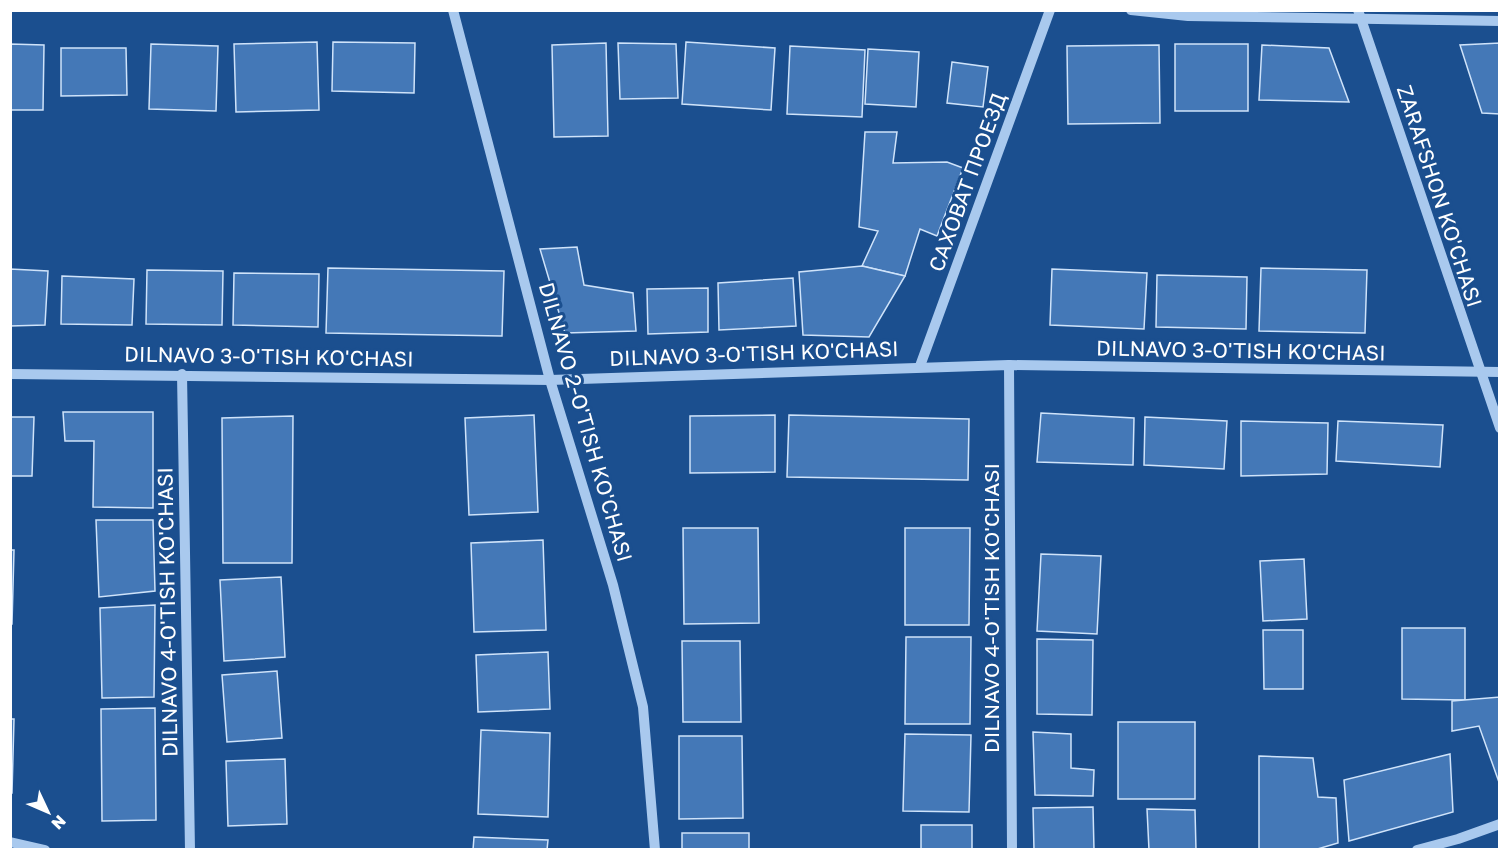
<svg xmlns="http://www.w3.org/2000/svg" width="1510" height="860" font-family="'Golos Text',sans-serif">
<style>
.building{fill:#4478b7;stroke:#cfe3fa;stroke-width:1.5}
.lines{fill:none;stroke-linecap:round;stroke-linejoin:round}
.minor{stroke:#a9c9ee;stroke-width:10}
.labels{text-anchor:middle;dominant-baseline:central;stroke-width:6;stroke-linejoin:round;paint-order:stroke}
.street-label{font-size:21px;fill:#fff;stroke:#1b4f8f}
</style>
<rect width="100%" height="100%" fill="#1b4f8f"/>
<!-- building -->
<g class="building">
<polygon points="317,42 319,110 236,112 234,44"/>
<polygon points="333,42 415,43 414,93 332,91"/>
<polygon points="686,42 775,48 771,110 682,104"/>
<polygon points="606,43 608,136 554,137 552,45"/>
<polygon points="618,43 676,44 678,98 620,99"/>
<polygon points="1500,43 1500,114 1482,113 1460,45"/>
<polygon points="10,44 44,45 43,110 10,110"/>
<polygon points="151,44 218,46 216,111 149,109"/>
<rect x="1175" y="44" width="73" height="67"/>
<polygon points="1159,45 1160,123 1068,124 1067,46"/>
<polygon points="1262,45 1329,48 1349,102 1259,100"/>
<polygon points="790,46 865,50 862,117 787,114"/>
<polygon points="61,48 126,48 127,95 61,96"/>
<polygon points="868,49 919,52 916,107 865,104"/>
<polygon points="952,62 988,67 983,107 947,103"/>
<polygon points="865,132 897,132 893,163 947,162 963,168 937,236 920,229 905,276 862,266 878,231 859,227"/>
<polygon points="577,247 584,285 633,293 636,331 565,333 540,249"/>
<polygon points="862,266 905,276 869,337 803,335 799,272"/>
<polygon points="328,268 504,271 502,336 326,333"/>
<polygon points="1261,268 1367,270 1365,333 1259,331"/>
<polygon points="10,269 48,271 45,325 10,326"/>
<polygon points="1052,269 1147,273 1144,329 1050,325"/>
<polygon points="147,270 223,271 222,325 146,324"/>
<polygon points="234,273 319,274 318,327 233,325"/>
<polygon points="1157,275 1247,277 1246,329 1156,327"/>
<polygon points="62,276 134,279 132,325 61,324"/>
<polygon points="793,278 796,326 719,330 718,283"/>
<polygon points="708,288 708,332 648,334 647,289"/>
<polygon points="63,412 153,412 153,508 93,507 94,441 65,441"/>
<polygon points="1041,413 1134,418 1133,465 1037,462"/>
<polygon points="534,415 538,512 469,515 465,418"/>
<polygon points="775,415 775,472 690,473 690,416"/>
<polygon points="789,415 969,419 968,480 787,477"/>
<polygon points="293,416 292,563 223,563 222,418"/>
<polygon points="10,417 34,417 32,476 10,476"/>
<polygon points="1145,417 1227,421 1224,469 1144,465"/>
<polygon points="1241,421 1328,423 1327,474 1241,476"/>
<polygon points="1338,421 1443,425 1440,467 1336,461"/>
<polygon points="96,520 153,520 155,591 99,597"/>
<polygon points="683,528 758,528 759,623 684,624"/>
<polygon points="905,528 970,528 969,625 905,625"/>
<polygon points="543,540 546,630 474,632 471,543"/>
<polygon points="10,550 14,550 12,624 10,624"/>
<polygon points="1041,554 1101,556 1097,634 1037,631"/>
<polygon points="1304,559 1307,619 1263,621 1260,561"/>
<polygon points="281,577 285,657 224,661 220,580"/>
<polygon points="155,605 154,697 102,698 100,608"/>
<polygon points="1402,628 1465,628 1465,700 1402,699"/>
<polygon points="1263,630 1303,630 1303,689 1264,689"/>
<polygon points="906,637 971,637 970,724 905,724"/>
<polygon points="1037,639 1093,640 1092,715 1037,714"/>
<polygon points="682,641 740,641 741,722 683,722"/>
<polygon points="548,652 550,709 478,712 476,655"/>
<polygon points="277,671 282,738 227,742 222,675"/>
<polygon points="1500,697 1500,785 1479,726 1452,731 1452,701"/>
<polygon points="155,708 156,820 102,821 101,709"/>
<polygon points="10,719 14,719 12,793 10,793"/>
<rect x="1118" y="722" width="77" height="77"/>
<polygon points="481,730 550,733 548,817 478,814"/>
<polygon points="1033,732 1071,734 1071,768 1094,770 1093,796 1035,795"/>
<polygon points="905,734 971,735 969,812 903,811"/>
<polygon points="679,736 742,736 743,818 679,819"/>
<polygon points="1450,754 1453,812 1349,841 1344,780"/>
<polygon points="1259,756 1313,758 1318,797 1336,798 1338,843 1314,850 1259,850"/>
<polygon points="285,759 287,824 228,826 226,761"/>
<polygon points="1093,807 1094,850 1034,850 1033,808"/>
<polygon points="1147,809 1195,810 1196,850 1149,850"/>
<rect x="921" y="825" width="51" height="25"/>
<rect x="682" y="833" width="67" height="17"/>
<polygon points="474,837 548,840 547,850 473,850"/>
</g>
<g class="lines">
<!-- minor -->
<g class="minor">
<polyline points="453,10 550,380 613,585 643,707 655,850"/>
<polyline points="1131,10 1188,16 1500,21"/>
<polyline points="1358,10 1500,428"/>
<polyline points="1009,365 1012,850"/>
<polyline points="920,366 1050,10"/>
<polyline points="10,374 550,380 1009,365 1500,372"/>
<polyline points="182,374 190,850"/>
<polyline points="10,842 45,850"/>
<polyline points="1417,850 1458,839 1500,824"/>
</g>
</g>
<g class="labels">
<!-- street labels -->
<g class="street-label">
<text transform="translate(967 182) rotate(-70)">САХОВАТ ПРОЕЗД</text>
<text transform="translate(1440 196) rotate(72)">ZARAFSHON KO'CHASI</text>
<text transform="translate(1241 350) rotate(1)">DILNAVO 3-O'TISH KO'CHASI</text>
<text transform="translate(754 353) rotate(-2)">DILNAVO 3-O'TISH KO'CHASI</text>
<text transform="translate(269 356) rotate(1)">DILNAVO 3-O'TISH KO'CHASI</text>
<text transform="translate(586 422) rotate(74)">DILNAVO 2-O'TISH KO'CHASI</text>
<text transform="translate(991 608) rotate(-90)">DILNAVO 4-O'TISH KO'CHASI</text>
<text transform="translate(167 612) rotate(-91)">DILNAVO 4-O'TISH KO'CHASI</text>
</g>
</g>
<!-- border -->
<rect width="1510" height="860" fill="none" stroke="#ffffff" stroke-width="24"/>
<!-- north arrow -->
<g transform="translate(48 812) rotate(134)" stroke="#1b4f8f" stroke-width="4.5" paint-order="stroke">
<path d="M0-4.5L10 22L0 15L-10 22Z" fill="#ffffff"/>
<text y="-9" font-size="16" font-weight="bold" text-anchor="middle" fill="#ffffff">N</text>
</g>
</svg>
